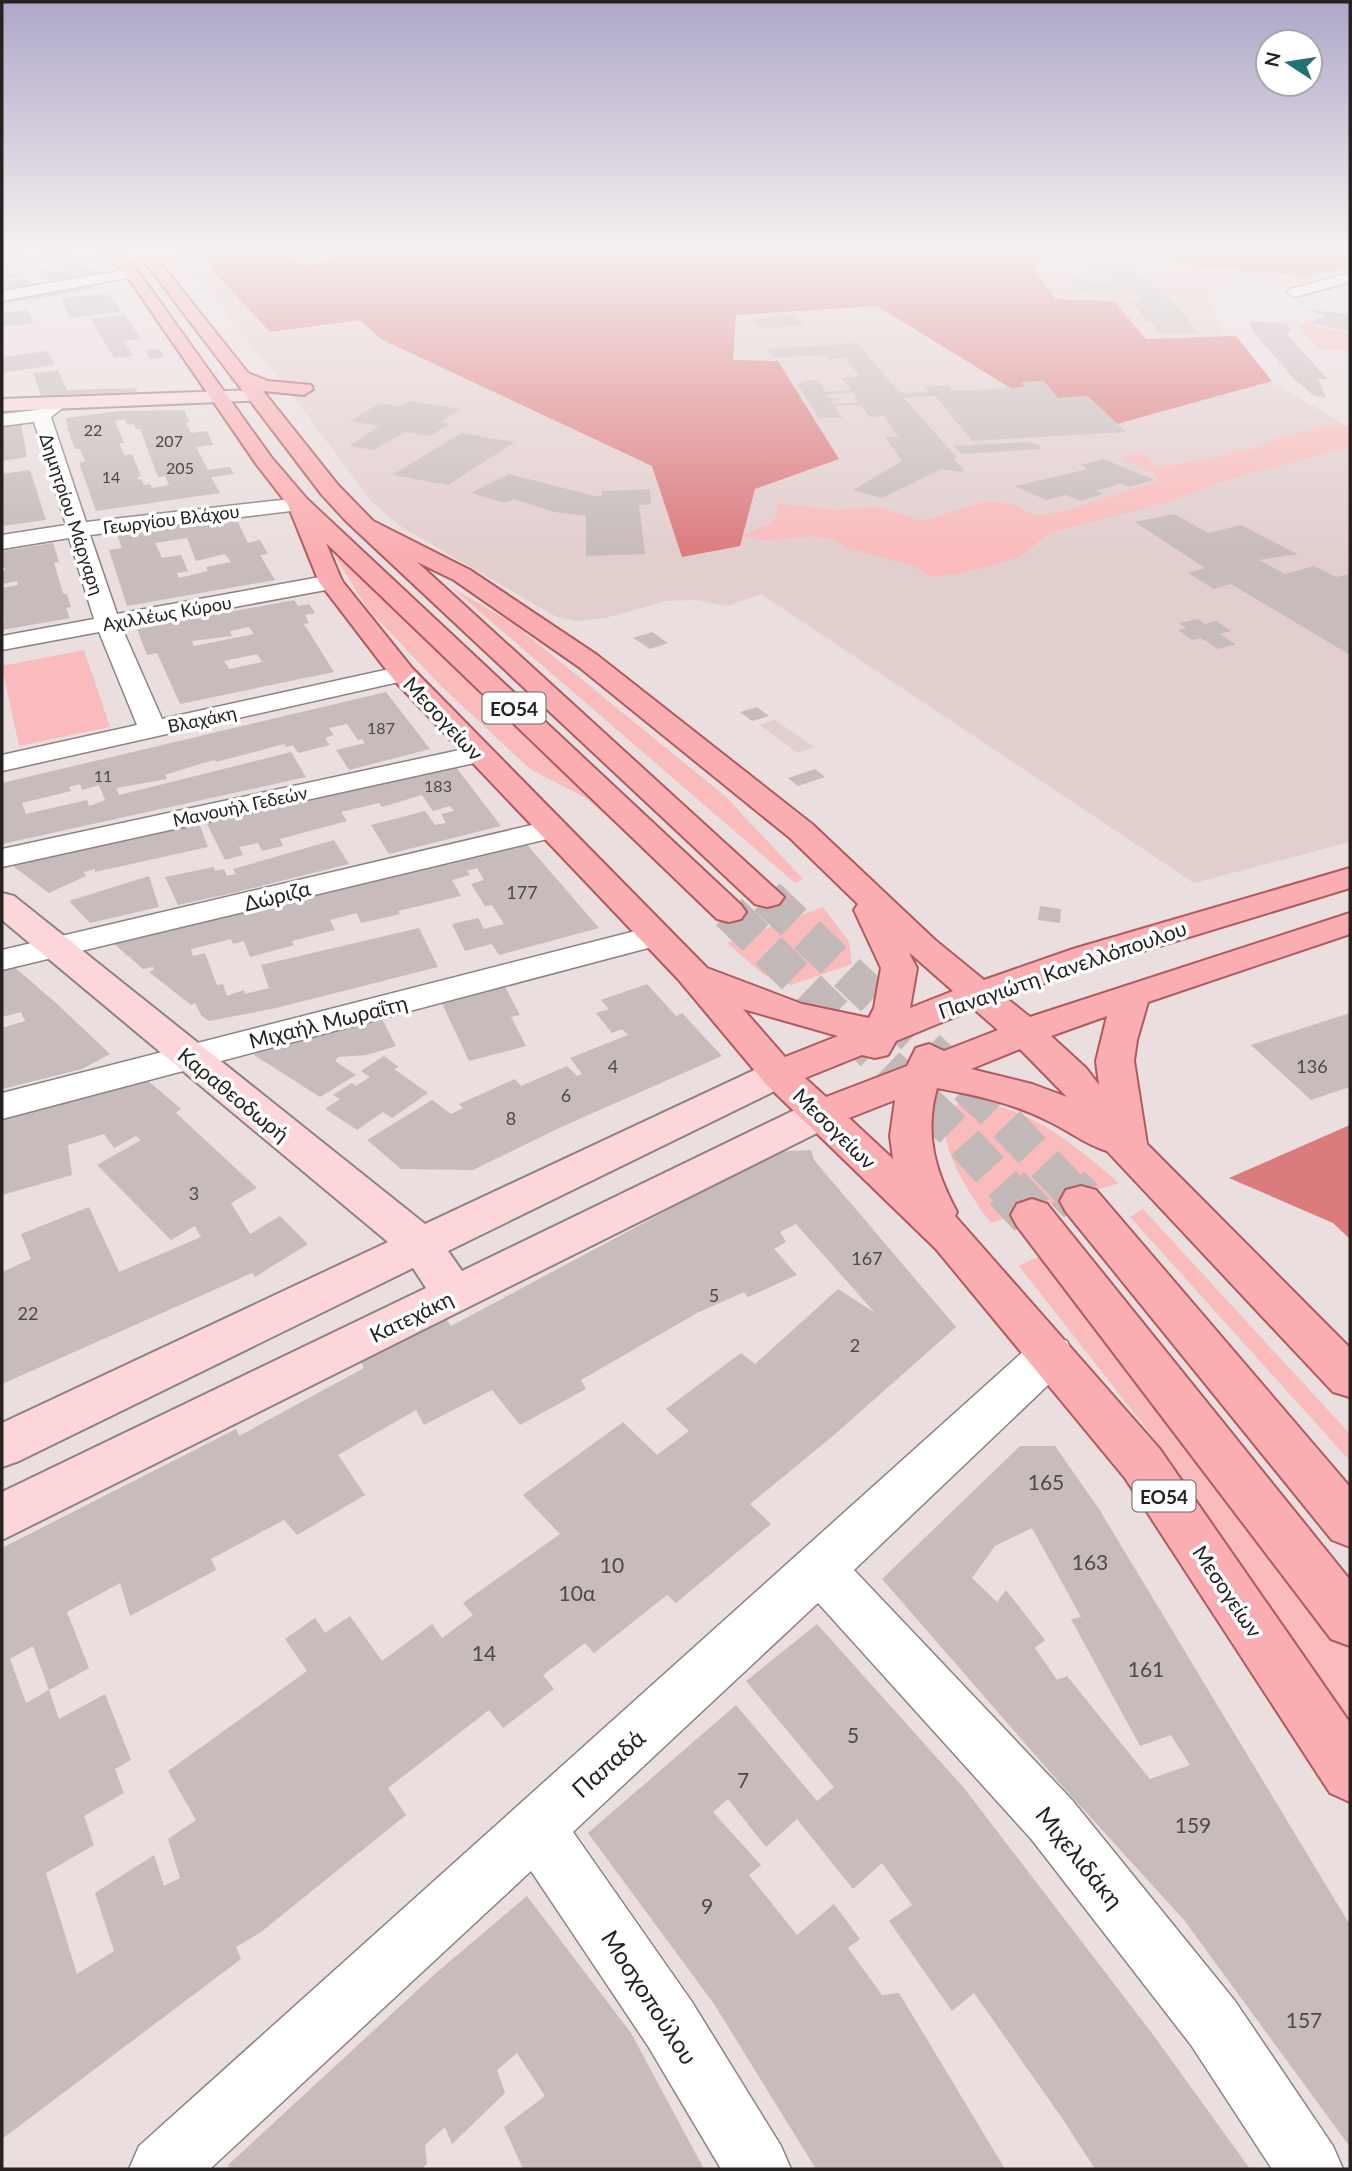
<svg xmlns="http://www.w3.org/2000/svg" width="1352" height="2171" font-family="Lato,sans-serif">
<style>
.built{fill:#e3cece}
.green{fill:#f9bbbc}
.forest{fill:#dc7b7e}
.building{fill:#c7bbbb;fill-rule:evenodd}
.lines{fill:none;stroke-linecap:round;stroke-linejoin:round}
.primary-tunnel-far1{stroke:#c3b8b8;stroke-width:37;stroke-dasharray:37 18;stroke-linecap:butt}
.primary-tunnel{stroke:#c3b8b8;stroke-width:47;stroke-dasharray:47 24;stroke-linecap:butt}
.street-casing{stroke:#8d8282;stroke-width:3}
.secondary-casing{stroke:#8d8282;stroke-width:4}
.primary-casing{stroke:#ae5a5e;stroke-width:4}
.street{fill:#fff;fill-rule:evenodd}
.secondary{fill:#fdd6d9;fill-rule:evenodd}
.primary{fill:#fbaeb2;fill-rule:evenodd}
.labels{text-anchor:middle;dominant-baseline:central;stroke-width:7;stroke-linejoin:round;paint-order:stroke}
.far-number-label{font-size:16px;fill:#4e4848}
.far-street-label{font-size:18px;fill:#262222;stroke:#fff}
.number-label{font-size:18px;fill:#4e4848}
.shield{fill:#fff;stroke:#676464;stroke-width:2}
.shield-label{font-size:19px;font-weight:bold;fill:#262222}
.street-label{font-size:21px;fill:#262222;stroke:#fff}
.near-number-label{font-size:21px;fill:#4e4848}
.near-street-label{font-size:24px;fill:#262222;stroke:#fff}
</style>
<rect width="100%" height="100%" fill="#eadede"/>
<!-- built -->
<g class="built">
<polygon points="166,250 1350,250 1350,271 1293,285 1246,285 1232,291 1207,296 1215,311 1232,358 1350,428 1350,842 1194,883 761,594 728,606 695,600 666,601 605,618 576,621 555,616 400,526 372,502 282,382 192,274"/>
<polygon points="775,720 814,747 798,753 759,725"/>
</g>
<!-- green -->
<g class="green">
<polygon points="1295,322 1350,333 1350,351 1318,349"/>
<path d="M1331,425L1350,427V448L1333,451L1217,483L1171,501L1050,533L1019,557L960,574L929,576L917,567L846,547C817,524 775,549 742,536L773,522L778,510L775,503L834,510L879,507L920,521L988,501L1013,504L1034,515H1042L1068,510L1157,481L1158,476L1122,458L1139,452L1160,467L1224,456L1234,451L1253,449L1274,439Z"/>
<polygon points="335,556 359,571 708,907 586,798 530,769 442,687 366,607"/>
<polygon points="451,587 515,625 725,796 803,879 795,883"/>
<polygon points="84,650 110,727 19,746 2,666"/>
<polygon points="823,907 849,942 852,964 791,985 763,974 727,943"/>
<path d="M964,1102C1024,1101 1076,1146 1119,1183L991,1223C974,1201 915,1118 964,1102Z"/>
<polygon points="1143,1209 1350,1434 1350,1461 1130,1217"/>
<polygon points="1042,1255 1190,1441 1350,1649 1350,1724 1163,1450 1019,1266"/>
</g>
<!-- forest -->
<g class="forest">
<polygon points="194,250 1042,250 1047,259 1033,267 1055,299 1114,301 1146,339 1236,336 1272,381 1084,433 877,306 736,315 733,360 778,361 839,459 755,489 740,546 682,557 652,466 381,339 360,320 270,332"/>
<polygon points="1129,250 1350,250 1350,267 1308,276 1198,266"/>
<polygon points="1350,1125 1350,1239 1333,1223 1229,1178"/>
</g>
<!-- building -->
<g class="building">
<polygon points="34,250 68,250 81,257 2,270 2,254 16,251 27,258 60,252 40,254"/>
<polygon points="269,250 314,250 337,260 305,266"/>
<polygon points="1065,250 1101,250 1120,260 1148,281 1180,310 1198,333 1158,333 1152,323 1146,322 1140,311 1129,302 1144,301 1136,294 1123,294 1114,287 1080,292 1060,273 1079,275 1077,275 1090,285 1112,282 1093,273 1088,266 1100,265 1090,259 1079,259"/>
<polygon points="80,259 87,264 59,268 52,263"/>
<polygon points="88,266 98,273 48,281 35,271 47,269 51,272"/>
<polygon points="23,272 27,276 2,281 2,275"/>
<polygon points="27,279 34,285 2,288 2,283"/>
<polygon points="89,284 96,289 2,304 2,298"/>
<polygon points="109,293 121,312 70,318 60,298"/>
<polygon points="1302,309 1350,314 1350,331 1309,323 1325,316"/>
<polygon points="27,310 34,323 2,327 2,313"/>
<polygon points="125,315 141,339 124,341 133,356 114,358 91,319"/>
<polygon points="793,315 806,324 765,329 752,320"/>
<polygon points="1250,321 1286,323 1292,332 1286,333 1327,379 1318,379 1326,398 1313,395 1293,378 1252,330"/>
<path d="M857,343L900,393L930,392L925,387L949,385L954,391L1025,387L1020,382L1044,381L1058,398L1088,396L1126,432L972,441L935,396L904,398L956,457L954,459L963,469V472L942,469L882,498L853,490L902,461L885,437H898L884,416L870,417L860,405L834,406L843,418H819L797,384L810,380L819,381L825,392L851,390L841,378L860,376L845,358L828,359L825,355L774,358L767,349ZM853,393L858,402L832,404L831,401L843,399L828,398L825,395Z"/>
<polygon points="160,349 164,357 150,359 145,350"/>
<polygon points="47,351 55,365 2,373 2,357"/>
<polygon points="58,370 67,390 138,388 135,392 41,395 33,373"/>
<polygon points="410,401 461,409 440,422 449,424 430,436 404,432 374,450 349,446 379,426 350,421 380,403 400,407"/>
<path d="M184,410L190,422L186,423L191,433L207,431L213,445L196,447L208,470L230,467L234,474L211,477L220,493L96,511L79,463L85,461L80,449H75L67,427L72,426H67L66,418L118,411ZM125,419L127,425L134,424L136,429H140L158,477L165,476L169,485L152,488L150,484L144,485L141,479L138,480L137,477L141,476L132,454L124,455L119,443H124L115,421Z"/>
<polygon points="21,424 27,457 2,461 2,427"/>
<polygon points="461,433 515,442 448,485 392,475"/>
<polygon points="1027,442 1039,445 1041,449 962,454 953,446"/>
<polygon points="1104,459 1154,480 1129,487 1120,484 1096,491 1103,494 1080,501 1066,495 1046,500 1015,486 1088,469 1080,465"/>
<polygon points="30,470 46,520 2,526 2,474"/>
<polygon points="509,474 595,496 602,496 602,491 650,489 651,504 639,505 645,554 586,556 586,516 554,512 514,499 505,503 470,493"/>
<path d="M234,514L248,543L260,540L268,554L260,555L275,580L127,606L109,550L122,548L116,532ZM187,538L196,561L225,554L231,562L206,567L208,571L179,578L177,573L188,571L181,555L162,558L155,543Z"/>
<polygon points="1174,514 1208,533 1241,525 1297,554 1259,560 1285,574 1314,566 1336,577 1350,574 1350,655 1231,584 1214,589 1188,573 1205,568 1135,522"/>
<polygon points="53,543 59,562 54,563 63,593 58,593 67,594 71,607 66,608 70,618 2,630 4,620 2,588 18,585 17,581 2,584 2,571 5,571 5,568 2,568 2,551"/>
<path d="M294,600L298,606L309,604L315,613L305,615L309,623L304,624L334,672L180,704L157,653L147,655L137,629ZM249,627L254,634L194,646L192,641L232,636L230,631ZM257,654L262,662L229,669L224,661Z"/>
<polygon points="1198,619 1205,624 1216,621 1231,631 1219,634 1236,644 1218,649 1201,638 1192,640 1178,630 1186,628 1179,623"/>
<polygon points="652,632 668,643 650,649 633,638"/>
<path d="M386,692L430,749L349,770L336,750L365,743L362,739L358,740L347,724L329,728L334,735L325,738L330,745L298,753L293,745L286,747L284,744L216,762L215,760L203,763L165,775L167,779L116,788L119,795L291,752L306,777L2,844V783ZM80,784L82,790L99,785L105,800L89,806L87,800L26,814L22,803L71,791L69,787Z"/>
<polygon points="757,707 769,716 752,721 740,712"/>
<polygon points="452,762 501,826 389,854 371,825 425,811 435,825 446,823 441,814 454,811 450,806 433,811 422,795 382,807 379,803 341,812 347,821 280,839 283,846 262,851 258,843 239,847 243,855 225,860 204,818"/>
<polygon points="815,769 825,777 798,786 788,778"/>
<polygon points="197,818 208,847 95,872 95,869 84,872 86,876 49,893 10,864"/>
<polygon points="334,840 349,864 233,893 178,905 165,877 214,867 215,871 224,869 227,876 236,874 233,869"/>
<polygon points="523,840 599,928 499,955 492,944 465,951 452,924 478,918 484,929 504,924 492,905 485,906 471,884 484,880 477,868 467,871 470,875 452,880 461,896 398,911 400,914 361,923 357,913 330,920 335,930 292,941 294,945 250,957 244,941 233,944 231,939 191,949 193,956 205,953 217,985 223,984 227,996 244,990 245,994 269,988 261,965 419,928 438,967 276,1008 209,1021 201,1015 195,1003 191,1005 149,972 154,970 153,967 143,969 113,943"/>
<polygon points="149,876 159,907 90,923 69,901"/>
<polygon points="1040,906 1061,909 1060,923 1038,920"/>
<polygon points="12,965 56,1003 110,1054 82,1069 2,1089 2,1028 25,1021 21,1012 2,1017 2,968"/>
<polygon points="502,981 520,1015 511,1017 526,1046 469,1061 439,997"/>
<polygon points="647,984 676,1016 682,1013 722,1056 559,1128 473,1170 401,1169 367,1140 432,1100 451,1114 463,1108 459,1104 515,1079 521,1086 567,1066 577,1076 582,1074 570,1058 628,1035 622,1029 612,1033 596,1013 609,1009 601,1000"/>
<polygon points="1350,1013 1350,1087 1311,1100 1251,1045"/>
<polygon points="380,1015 396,1046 367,1055 338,1057 335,1061 356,1075 320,1097 254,1055 271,1042"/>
<polygon points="384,1056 399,1067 394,1069 428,1093 392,1118 383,1112 357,1130 325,1109 340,1099 333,1095 352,1083 356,1086 370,1077 361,1071"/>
<polygon points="145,1078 181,1109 176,1113 257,1188 231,1203 250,1234 280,1216 308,1244 255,1277 252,1273 2,1384 2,1272 31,1259 21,1234 89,1207 119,1272 201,1237 195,1226 171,1240 97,1165 141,1140 136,1136 114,1148 104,1134 68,1145 72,1175 2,1195 2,1112"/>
<path d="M811,1150L814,1160L956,1327L834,1435L750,1504L771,1524L676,1603L667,1595L594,1653L585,1643L543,1675L554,1689L503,1728L489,1710L388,1788L406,1815L261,1932L236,1947L241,1959L2,2139V1548L236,1429L239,1436L364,1368L357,1352L442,1313L451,1326L754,1164L752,1153ZM796,1224L875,1313L838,1289L755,1364L741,1353L666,1409L689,1431L657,1455L623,1422L553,1473L523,1495L560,1534L463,1603L473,1615L442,1638L432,1624L382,1661L350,1616L325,1633L315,1618L285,1639L307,1671L168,1771L196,1820L168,1839L180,1878L164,1886L154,1855L95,1893L114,1951L77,1974L46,1873L94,1845L84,1816L124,1793L115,1769L131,1760L105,1694L59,1719L49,1690L26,1703L10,1659L33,1646L49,1690L89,1668L67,1612L120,1583L130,1616L216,1570L211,1559L284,1520L297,1535L365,1495L338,1455L416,1410L424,1425L492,1390L520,1425L586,1389L581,1380L697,1313L744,1292L748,1297L797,1275L774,1249L786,1242L780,1232Z"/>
<path d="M1020,1446H1055L1099,1509L1350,1925V2147L1184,1920L1063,1787L882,1579ZM1032,1528L1081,1617L1071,1619L1140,1746L1171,1735L1190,1765L1150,1779L1067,1676L1057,1680L1035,1648L1045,1640L1006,1590L997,1602L972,1578L995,1546Z"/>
<polygon points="817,1624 964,1788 1154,2036 1250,2169 1095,2169 1062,2118 974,1993 952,2011 889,1921 912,1905 882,1863 853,1889 797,1819 766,1847 728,1799 713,1812 761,1865 749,1875 797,1935 834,1904 860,1939 848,1948 882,1995 899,1993 1005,2169 816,2169 714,2004 588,1833 736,1705 817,1801 834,1787 746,1681"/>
<polygon points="527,1896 631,2033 704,2169 523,2169 504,2127 545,2096 517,2053 497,2070 505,2093 452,2144 445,2127 425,2145 427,2164 421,2169 230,2169 228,2165 436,1973"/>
</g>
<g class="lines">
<!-- primary-tunnel-far1 -->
<g class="primary-tunnel-far1">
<polyline points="767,897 1003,1120 1070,1190"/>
<polyline points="729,912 958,1135 1008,1190"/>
</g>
<!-- primary-tunnel -->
<g class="primary-tunnel">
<polyline points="1007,1188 1032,1215"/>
<polyline points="1068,1188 1081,1201"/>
</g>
<!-- street casing -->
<g class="street-casing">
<g id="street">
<polygon points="132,269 139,273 137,276 2,301 2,291"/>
<polygon points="1350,273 1350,282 1295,297 1287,292 1290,289"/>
<polygon points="60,398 69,403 51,417 86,522 299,498 306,500 310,504 306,508 299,510 90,535 117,614 331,575 339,577 343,582 339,587 331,589 122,628 162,719 403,666 412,669 416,674 412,679 2,771 2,755 137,725 99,632 2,650 2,636 94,619 69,538 2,549 2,535 66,525 34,422 2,426 2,414 36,410"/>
<polygon points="478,746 488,748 492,754 488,760 2,867 2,849"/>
<polygon points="553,820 564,823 568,829 564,835 2,970 2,950"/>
<polygon points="655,926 667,929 671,936 667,943 2,1119 2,1093"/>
<polygon points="1051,1336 1067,1341 1073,1354 1067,1367 854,1570 1072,1800 1235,2001 1333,2146 1343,2169 1272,2169 1191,2045 1032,1840 818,1603 573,1832 692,2002 781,2146 791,2169 721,2169 648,2046 531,1871 210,2169 129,2169 139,2146 1035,1341"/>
</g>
</g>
<!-- secondary casing -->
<g class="secondary-casing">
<g id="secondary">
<polygon points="258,390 267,396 265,400 2,411 2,399"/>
<polygon points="2,893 14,896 425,1224 765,1065 778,1061 791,1065 797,1074 791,1083 448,1251 462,1271 805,1105 819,1101 833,1105 839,1115 833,1125 2,1540 2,1492 426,1288 413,1268 19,1461 2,1467 2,1423 388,1242 2,920"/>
</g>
</g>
<!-- primary casing -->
<g class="primary-casing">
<g id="primary">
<path d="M100,250H115L137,270L271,457L307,499L741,905L746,912L741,919L729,922L717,919L326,543L342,581L412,668L707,968L802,1004L869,1018L874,1008L881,968L854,910L858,904L790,838L579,667L454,580L417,562L784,897L779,904L767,907L755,904L346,521L322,495L147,265L144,262L147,259H157L248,373L268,381L311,385L313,389L304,395L263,391L338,485L373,521L470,570L597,655L812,824L935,940L984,980L1073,949L1350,868V888L1097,965L1005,997L1030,1017L1350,913V934L1148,1002L1137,1040L1134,1061L1147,1144L1350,1348V1397L1333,1392L1107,1151C1086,1145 1068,1130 1048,1121C1013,1103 975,1095 937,1088C924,1134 935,1171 957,1212L955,1216L1159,1448L1350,1723V1802L1330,1793L1125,1478L936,1249L765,1083L678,979L394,680L319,582L288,505L257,465L127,276ZM909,953L911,954L953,991L910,1008L917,968ZM743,1009L838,1036L785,1057ZM974,1009L998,1030L944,1051L929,1044L916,1048L907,1066L826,1097L805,1078L862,1055L875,1058L888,1055L896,1041ZM1107,1016L1096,1061L1099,1085L1086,1068L1051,1036ZM1020,1049L1067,1097L1032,1084L971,1069ZM895,1100L890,1136L893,1159L849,1118Z"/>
<polygon points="1081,1186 1096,1190 1350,1487 1350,1547 1332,1540 1066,1212 1060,1201 1066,1190"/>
<polygon points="1032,1199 1047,1204 1350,1580 1350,1646 1331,1639 1017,1226 1011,1215 1017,1204"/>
</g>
</g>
<!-- street -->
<use href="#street" class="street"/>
<!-- secondary -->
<use href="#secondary" class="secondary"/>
<!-- primary -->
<use href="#primary" class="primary"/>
</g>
<!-- sky -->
<linearGradient id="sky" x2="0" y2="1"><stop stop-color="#aea7c8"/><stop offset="0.45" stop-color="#f6f0f0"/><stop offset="1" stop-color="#f6f0f0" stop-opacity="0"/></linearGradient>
<rect width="1352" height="554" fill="url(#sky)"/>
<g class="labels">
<!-- far-number labels -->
<g class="far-number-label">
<text x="93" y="429">22</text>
<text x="169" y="440">207</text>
<text x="180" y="467">205</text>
<text x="111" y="476">14</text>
<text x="381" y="727">187</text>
<text x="103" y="775">11</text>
<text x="438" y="785">183</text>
</g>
<!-- far-street labels -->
<g class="far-street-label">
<text transform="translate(72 514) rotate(72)">Δημητρίου Μάργαρη</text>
<text transform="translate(171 519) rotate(-7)">Γεωργίου Βλάχου</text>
<text transform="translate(167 613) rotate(-10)">Αχιλλέως Κύρου</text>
<text transform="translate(202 719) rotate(-12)">Βλαχάκη</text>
<text transform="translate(240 806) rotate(-12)">Μανουήλ Γεδεών</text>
</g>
<!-- number labels -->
<g class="number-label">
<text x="522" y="892">177</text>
<text x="613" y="1066">4</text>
<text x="1312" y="1066">136</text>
<text x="566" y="1095">6</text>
<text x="511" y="1118">8</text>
<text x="194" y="1193">3</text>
<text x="867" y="1258">167</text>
<text x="714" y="1295">5</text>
<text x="28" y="1313">22</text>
<text x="855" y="1345">2</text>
</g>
<!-- shield labels -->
<g class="shield">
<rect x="482.5" y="692.5" width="63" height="31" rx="5"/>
<rect x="1132.5" y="1480.5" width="63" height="31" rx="5"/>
</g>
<g class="shield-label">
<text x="514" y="708">ΕΟ54</text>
<text x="1164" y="1496">ΕΟ54</text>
</g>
<!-- street labels -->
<g class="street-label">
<text transform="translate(444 718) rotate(47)">Μεσογείων</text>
<text transform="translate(277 895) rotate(-14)">Δώριζα</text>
<text transform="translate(1062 969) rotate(-19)">Παναγιώτη Κανελλόπουλου</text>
<text transform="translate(328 1021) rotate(-14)">Μιχαήλ Μωραΐτη</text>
<text transform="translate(234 1094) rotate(39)">Καραθεοδωρή</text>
<text transform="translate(835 1128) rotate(44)">Μεσογείων</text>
<text transform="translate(411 1316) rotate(-26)">Κατεχάκη</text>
<text transform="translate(1228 1591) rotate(56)">Μεσογείων</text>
</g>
<!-- near-number labels -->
<g class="near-number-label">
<text x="1046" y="1481">165</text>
<text x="1090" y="1561">163</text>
<text x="612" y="1564">10</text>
<text x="577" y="1592">10α</text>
<text x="484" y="1652">14</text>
<text x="1146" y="1668">161</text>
<text x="853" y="1734">5</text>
<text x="743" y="1779">7</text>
<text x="1193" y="1824">159</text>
<text x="707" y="1905">9</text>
<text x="1304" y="2019">157</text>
</g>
<!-- near-street labels -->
<g class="near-street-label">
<text transform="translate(608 1763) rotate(-42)">Παπαδά</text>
<text transform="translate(1080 1857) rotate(51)">Μιχελιδάκη</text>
<text transform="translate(650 1997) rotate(57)">Μοσχοπούλου</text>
</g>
</g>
<!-- border -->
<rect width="1352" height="2171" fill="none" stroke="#262222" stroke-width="7"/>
<!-- north arrow -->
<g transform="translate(1289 63) rotate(282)"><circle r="33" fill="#ffffff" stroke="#a8a7a7" stroke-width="2"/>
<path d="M0-5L12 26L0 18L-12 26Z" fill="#257072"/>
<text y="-10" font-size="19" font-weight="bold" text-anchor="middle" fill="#262222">N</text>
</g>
</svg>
